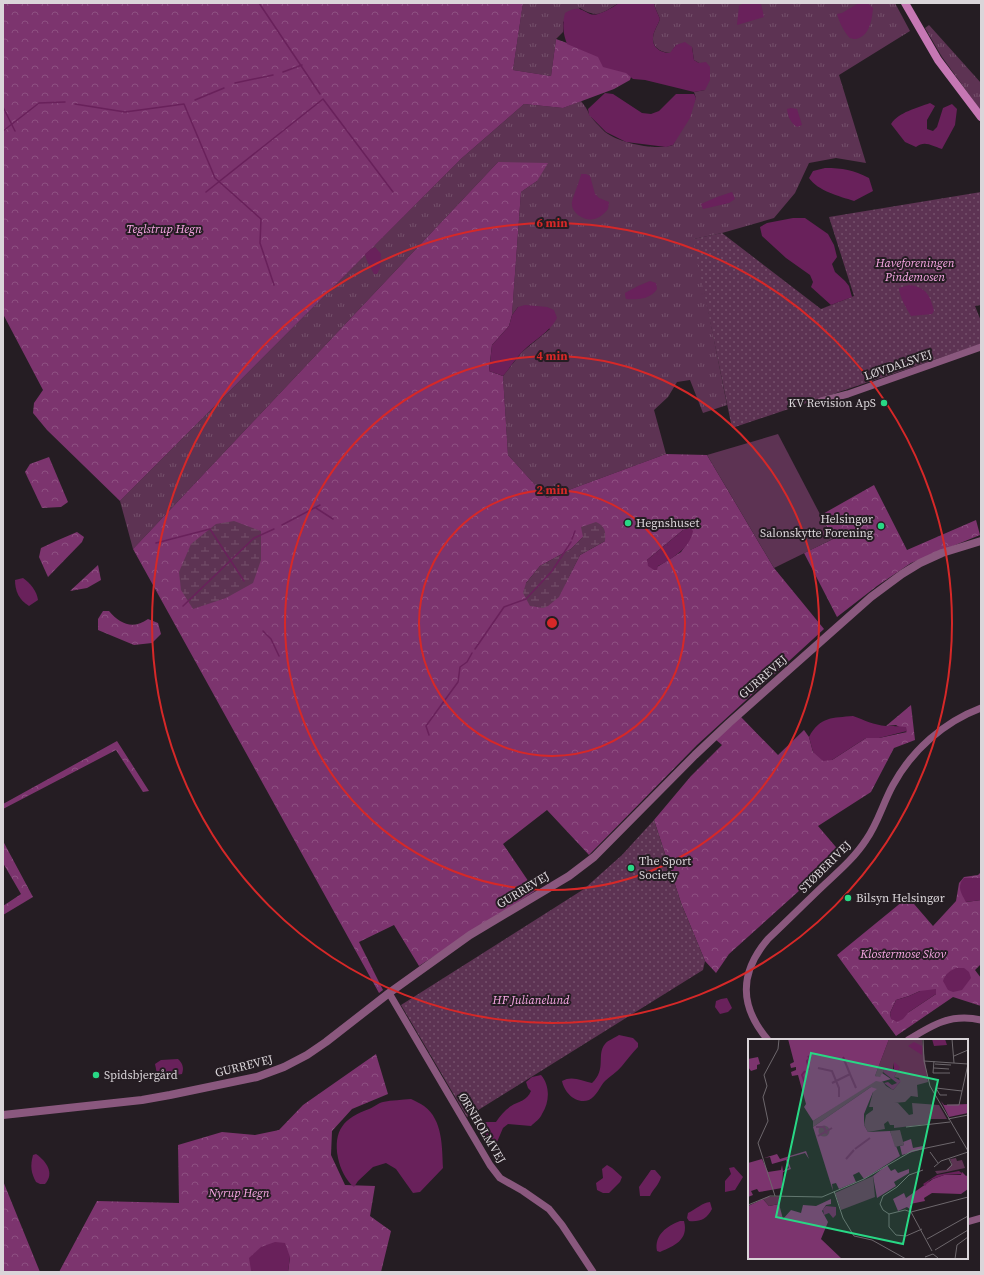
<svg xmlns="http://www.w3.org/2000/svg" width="984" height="1275" font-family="'Source Serif 4',serif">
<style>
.grass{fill:url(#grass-tufts)}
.forest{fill:url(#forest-crowns);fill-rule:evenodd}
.wetland{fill:url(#wetland-marsh)}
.park{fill:url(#park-dots)}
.pitch{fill:#5d3353}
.water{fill:#69215b}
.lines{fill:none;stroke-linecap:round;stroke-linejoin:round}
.stream{stroke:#69215b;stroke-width:1.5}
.minor{stroke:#8a587e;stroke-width:7}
.tertiary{stroke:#8a587e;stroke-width:8}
.secondary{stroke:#c677b4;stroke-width:8}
.ring{fill:none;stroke:#d62828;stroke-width:2}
.poi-dot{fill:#28d885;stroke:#251d23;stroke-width:1.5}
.labels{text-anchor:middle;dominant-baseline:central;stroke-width:4;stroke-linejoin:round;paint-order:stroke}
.park-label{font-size:12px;font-style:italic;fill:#f9a8e5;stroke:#251d23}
.street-label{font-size:12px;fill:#dad5d9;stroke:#251d23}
.poi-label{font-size:12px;fill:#dad5d9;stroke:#251d23;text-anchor:start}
.inset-river{fill:none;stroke:#69215b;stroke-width:2}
.inset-road{fill:none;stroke:#6d676c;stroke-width:1}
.view{fill:#28d885;fill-opacity:0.15;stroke:#28d885;stroke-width:2}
.inset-edge{fill:none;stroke:#dad5d9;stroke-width:2}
.centre{fill:#d62828;stroke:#251d23;stroke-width:2}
.ring-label{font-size:12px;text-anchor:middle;font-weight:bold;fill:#d62828;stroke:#251d23;stroke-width:4;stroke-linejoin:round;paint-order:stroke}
</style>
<defs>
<pattern id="grass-tufts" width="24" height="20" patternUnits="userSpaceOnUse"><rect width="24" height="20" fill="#5d3353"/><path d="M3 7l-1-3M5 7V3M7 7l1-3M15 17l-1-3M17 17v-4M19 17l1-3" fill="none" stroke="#74506b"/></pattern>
<pattern id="forest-crowns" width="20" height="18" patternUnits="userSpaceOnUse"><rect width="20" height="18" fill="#7c346e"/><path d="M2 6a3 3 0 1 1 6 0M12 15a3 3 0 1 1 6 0" fill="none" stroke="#8e5082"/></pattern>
<pattern id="wetland-marsh" width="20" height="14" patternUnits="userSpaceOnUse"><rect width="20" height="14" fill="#5d3353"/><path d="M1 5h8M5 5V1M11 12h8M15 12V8" fill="none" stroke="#74506b"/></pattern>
<pattern id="park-dots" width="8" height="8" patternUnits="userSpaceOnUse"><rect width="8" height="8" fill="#5d3353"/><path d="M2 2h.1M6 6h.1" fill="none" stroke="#74506b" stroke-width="1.8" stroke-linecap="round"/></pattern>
</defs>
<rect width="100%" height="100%" fill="#251d23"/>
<!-- grass -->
<g class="grass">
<path d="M523,3H619C602,13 598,19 580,8L563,22V32L556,39L551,76L513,70Z"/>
<path d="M656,3H895L910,31L839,75L866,163L836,158L809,163L795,193L774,218L722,233L694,239L727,405L703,413L690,380L677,382L668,397L654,410L666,454L547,498L508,455L503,376L522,352L550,329L518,307L512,315L521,192L537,181L498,162L133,549L120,501L462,158L524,104L563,108L581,101C585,106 587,109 589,114C591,118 602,129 605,132C619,143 657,151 673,145L696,98L694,92L705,90L699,63L694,60L692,47L676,45L671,53C662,53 652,48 653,38C653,32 658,25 660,19L654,5Z"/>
<polygon points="929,25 981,83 981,111 942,57 925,28"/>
</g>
<!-- forest -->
<g class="forest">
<polygon points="3,3 523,3 513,70 551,76 556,39 634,67 630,80 614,89 563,108 524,104 462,158 120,501 47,430 33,413 34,403 43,390 3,314"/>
<path d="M498,162L548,163L537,181L521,192L512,315L509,326L492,345L489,371L503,376L508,455L547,498L666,454L707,455L774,568L824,629L697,745L589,855L547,810L503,844L535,891L419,966L394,925L359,942L383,990L379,993L133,549ZM683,530L688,542L681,552L657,567L647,560ZM583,537L605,541L580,555L565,584L526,583L540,566L571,549Z"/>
<polygon points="49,457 68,502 61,507 42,508 25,472 30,464"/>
<polygon points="874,485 907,550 976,520 980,535 911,563 877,586 837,617 804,553 833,539 821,515"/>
<polygon points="77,532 84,537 82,542 48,577 39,557 41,548 56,541"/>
<polygon points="98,565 101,580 87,588 70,591"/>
<path d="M103,611H109C120,624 133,630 148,619L158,623L161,634L152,643L134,645L98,630V619Z"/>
<polygon points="911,705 915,740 894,748 871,792 818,826 841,853 729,954 716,973 705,961 681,903 654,820 691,776 722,745 715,739 740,716 778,755 804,730 809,737 813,752 832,760 866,738 879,738 907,732 896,725 886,726"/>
<polygon points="117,741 149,791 143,792 116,750 3,809 3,804"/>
<polygon points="3,841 33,897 3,915 3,906 21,894 3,863"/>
<path d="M981,872V878H964L966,902L981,900V964L975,970L981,978V1006L953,997L896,1036L837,955L908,897L933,926L956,901L959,883L964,877L978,875ZM920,991L936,994L909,1012L891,1018L890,1013L896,1000L909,996Z"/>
<polygon points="376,1054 388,1094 352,1109 332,1131 331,1155 345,1185 375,1186 370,1216 391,1231 381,1272 288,1272 290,1257 251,1270 254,1272 59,1272 97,1201 179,1203 178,1145 222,1132 255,1135 279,1130 303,1105"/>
<polygon points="3,1181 40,1272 3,1272"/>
</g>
<!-- wetland -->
<g class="wetland">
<polygon points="234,521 261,531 261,560 253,583 226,598 193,609 181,590 179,572 191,544 216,524"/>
<path d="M596,522C605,526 606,531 605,541L580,555L559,597L548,606L543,608L530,606L523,593L526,583L540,566L571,549L583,537L581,527Z"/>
</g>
<!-- park -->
<g class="park">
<polygon points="981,192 981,305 975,306 981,321 981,344 732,428 693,239 722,233 821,309 854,296 829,217"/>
<polygon points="654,820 681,903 705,961 703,970 467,1117 401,1005 584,889 622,855"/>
</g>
<!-- pitch -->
<polygon class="pitch" points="778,434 833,539 774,568 707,455"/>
<!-- water -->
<g class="water">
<path d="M619,3H656L654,5L660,19C658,25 653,32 653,38C652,48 662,53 670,53L676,45L685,42L692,47L694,60L699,63L706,62L710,67V80L705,90L694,92L645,80L633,79L626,73L603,67L598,57L567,44C563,33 562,25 565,13C584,1 585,18 598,14C605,12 613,7 619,3Z"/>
<polygon points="744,3 761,4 764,17 737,25 739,6"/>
<path d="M859,3H868L873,8C872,19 870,36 856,39C853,39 850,39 848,36C843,30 839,21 837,14L842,13Z"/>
<polygon points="605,93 613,94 642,113 651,114 659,111 676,94 694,94 696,98 690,118 673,145 666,147 626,142 606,132 589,115 588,109"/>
<path d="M930,103L935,106L927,120V129L933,131L937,127L943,108L952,104L957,109L955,125L942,149C932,146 925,140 916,147L905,142L891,124C899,112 917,108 930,103Z"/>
<path d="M791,108L797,109L802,125L797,127C791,123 788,117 787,109Z"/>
<path d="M825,168C843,168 853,170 869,178L873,191L854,201C839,196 818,191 809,178L813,171Z"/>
<path d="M581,174H586L590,176L595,194L599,198L609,202L608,209C599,220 590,223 578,215C575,212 572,209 572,204C571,201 580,181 581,174Z"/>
<polygon points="732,192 735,199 729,203 703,209 701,204 717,197"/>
<polygon points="793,218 805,218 828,234 834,245 837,257 832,264 835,272 845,281 849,286 852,297 831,305 811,287 813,282 810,275 786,258 762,236 760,227 767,223"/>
<path d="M375,247L381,254L380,268L377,274H374C371,267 366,261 365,254L371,249Z"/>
<path d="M650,281L656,283L657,289C651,299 637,300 626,299L625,295V293L638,286Z"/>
<path d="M909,285C926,287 930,295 934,311L932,314L911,316C906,307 900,299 899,288Z"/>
<path d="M525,305L547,307L554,310L557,318C550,332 534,340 523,351C516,358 510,368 503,376L489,371L492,345L509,326L512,315L518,307Z"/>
<path d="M690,527L693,531C690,548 672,559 658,566L657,570H654L648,566L647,560L683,530Z"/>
<path d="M23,578C30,583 37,591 38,600L29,606C19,600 15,591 15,580Z"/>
<path d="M853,716C864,720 874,725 886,726C893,726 898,726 906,727L907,731L879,738H866L832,760L823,761L813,752L809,737C820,716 833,718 853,716Z"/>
<path d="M964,878H981V900L966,902C962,894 956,887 964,878Z"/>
<path d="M956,968H964L969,972L971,978L962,990L953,992L948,990L943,981C945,974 950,971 956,968Z"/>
<polygon points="936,989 936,994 909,1012 903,1019 897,1022 891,1019 890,1013 896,1000 909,996 920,991"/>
<polygon points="727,998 732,1008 728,1012 720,1014 715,1007 716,1001 721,999"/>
<path d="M619,1035L633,1038L638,1043V1047C632,1053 627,1060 622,1066C617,1072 610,1076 605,1081C600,1086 597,1096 589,1100C576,1105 564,1092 562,1081C572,1075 582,1081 592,1083C607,1069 596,1055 605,1044C608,1040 615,1038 619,1035Z"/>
<path d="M178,1059C183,1064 184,1068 182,1074L163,1077L157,1074L155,1064L161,1060Z"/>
<path d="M541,1075C550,1085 550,1102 542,1114C540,1119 535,1122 531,1126L508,1124L503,1128L497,1142L489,1144C482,1140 482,1132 482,1125L485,1122H496C500,1116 505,1110 511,1106C519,1101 527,1101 531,1091L528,1088L526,1082L532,1077Z"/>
<path d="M411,1099C415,1101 420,1103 424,1106C443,1120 442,1147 443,1168L420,1192L413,1193L396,1169L386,1163L373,1167L358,1181L354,1187C346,1181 340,1168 338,1158C333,1130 344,1118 369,1109C374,1107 378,1103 383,1102C392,1100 402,1100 411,1099Z"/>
<path d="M36,1154C46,1161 55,1173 45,1184H40L36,1182C31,1173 30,1166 33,1155Z"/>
<polygon points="607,1165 612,1168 622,1177 620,1182 609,1193 603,1193 597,1190 596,1183 603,1178 602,1169"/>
<polygon points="734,1167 743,1177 735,1190 725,1192 725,1181 731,1174 729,1168"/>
<path d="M651,1170H655L661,1177C659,1185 653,1189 650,1196H640L639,1187Z"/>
<path d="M710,1202L712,1209C707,1219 700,1222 689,1221L687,1218L688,1213C696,1209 702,1203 710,1202Z"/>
<path d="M680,1221H684C689,1240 674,1246 660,1252L657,1251C654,1235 667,1226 680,1221Z"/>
<polygon points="275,1242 285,1243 290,1257 288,1272 254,1272 251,1270 249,1258 261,1247"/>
</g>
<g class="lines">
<!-- stream -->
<g class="stream">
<polyline points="259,3 320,94"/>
<polyline points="283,72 302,65"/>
<polyline points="235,83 273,75"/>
<polyline points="195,100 224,88"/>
<polyline points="75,104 125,112 184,104 215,178 261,219 260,243 274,285"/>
<polyline points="3,107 15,131"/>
<polyline points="3,131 39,103 65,102"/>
<polyline points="206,192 323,99 393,192"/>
<polyline points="316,508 333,519"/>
<polyline points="282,525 320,505"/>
<polyline points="572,539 575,531"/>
<polyline points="156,543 210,529 244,581"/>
<polyline points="183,606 254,538 274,529"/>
<polyline points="263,631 271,639 279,656"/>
<polyline points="475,649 504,607 526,599 552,571 571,542"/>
<polyline points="429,735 426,726 458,682 460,667 467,662 472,653"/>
</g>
<!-- minor -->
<g class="minor">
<polyline points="821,401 848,394 981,347"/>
<polyline points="389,993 490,1165 500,1178 523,1191 549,1209 562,1225 593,1272"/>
<path d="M768,1040C739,1006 739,973 768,939C787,921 806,902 825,884C840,870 855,857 866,840C878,823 883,803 893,785C912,750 944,722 981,708"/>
<path d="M908,1040C932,1025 951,1013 981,1020"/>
<polyline points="967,1222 981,1218"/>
</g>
<!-- tertiary -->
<polyline class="tertiary" points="3,1115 142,1100 170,1095 257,1077 284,1067 307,1055 326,1042 389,993 470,935 569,876 594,857 695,755 729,723 871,597 902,574 920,563 942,553 981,541"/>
<!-- secondary -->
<polyline class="secondary" points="905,3 938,60 981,117"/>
</g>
<!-- distance rings -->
<g class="ring">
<circle cx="552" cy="623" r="133"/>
<circle cx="552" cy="623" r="267"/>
<circle cx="552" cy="623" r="400"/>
</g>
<!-- markers -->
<g class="poi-dot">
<circle cx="884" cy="403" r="4"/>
<circle cx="628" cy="523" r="4"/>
<circle cx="881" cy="526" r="4"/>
<circle cx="631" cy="868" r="4"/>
<circle cx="848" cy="898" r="4"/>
<circle cx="96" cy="1075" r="4"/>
</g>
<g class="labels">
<!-- park labels -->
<g class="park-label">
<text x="164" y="229">Teglstrup Hegn</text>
<text x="915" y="263">Haveforeningen<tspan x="915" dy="14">Pindemosen</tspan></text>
<text x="903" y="954">Klostermose Skov</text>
<text x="531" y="1000">HF Julianelund</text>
<text x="239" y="1193">Nyrup Hegn</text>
</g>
<!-- street labels -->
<g class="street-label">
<text transform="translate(898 365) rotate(-19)">LØVDALSVEJ</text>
<text transform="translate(763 677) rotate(-41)">GURREVEJ</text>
<text transform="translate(825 867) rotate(-45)">STØBERIVEJ</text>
<text transform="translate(523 890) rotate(-31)">GURREVEJ</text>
<text transform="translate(244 1066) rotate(-14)">GURREVEJ</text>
<text transform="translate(482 1128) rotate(59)">ØRNHOLMVEJ</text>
</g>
<!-- poi labels -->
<g class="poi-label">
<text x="876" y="403" text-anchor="end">KV Revision ApS</text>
<text x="873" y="519" text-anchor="end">Helsingør<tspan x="873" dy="14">Salonskytte Forening</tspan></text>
<text x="636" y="523">Hegnshuset</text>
<text x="639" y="861">The Sport<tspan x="639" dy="14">Society</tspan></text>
<text x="856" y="898">Bilsyn Helsingør</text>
<text x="104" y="1075">Spidsbjergård</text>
</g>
</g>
<!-- overview -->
<g transform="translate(748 1039)">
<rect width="220" height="220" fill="#251d23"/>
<path d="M141,0H174L180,43L169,46L170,58L163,57L157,63L146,64V86H142L140,82L136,85L137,90L120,93L116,86L118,76L125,71V68H121L125,53L123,48L65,88V82L128,41L135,43L138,47L145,51L152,43L151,39L146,38L151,29L146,24L145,30L136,31L132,39L127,37Z" fill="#5d3353"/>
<path d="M40,0H141L127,37L132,38L134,34L143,40L133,43L128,42L65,82L56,68L58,65L50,36L44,37L43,33L48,31V28L43,29L42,25L46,23ZM10,18L12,25L9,26V30L3,32L0,28V20ZM123,48L129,50L125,53L116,75V86L120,93L142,92L152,117L116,140L111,133L105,136L108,143L91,150L88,144L84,145L85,152L65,88ZM193,62L196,66L220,65V74L201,78ZM163,100L165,109L175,107V110L154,116L152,107L156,106L155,103ZM58,112L61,120L57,114L39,119L43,130L35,133L34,149L11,153L9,150L3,152L5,156L0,158V124L14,120L20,133L33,131L34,126L35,132L41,129L38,121L24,125L22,118L16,119L29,115L32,120ZM139,126L143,132L147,130L150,134L161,130V134L146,143L148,147L129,159L125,137ZM214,133L218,137L220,136V150L213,155L184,154L176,159L177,162L162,165L163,171L159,168L150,172L145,160L156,154L158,159L185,140L196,136H213ZM15,160L21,167L31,165L35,180L43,171L53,174L55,166L68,167L83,160V165L78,166L74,172L80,183L73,200L94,220H0V167Z" fill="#7c346e"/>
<path d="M70.5 92a5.5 5.5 0 1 1 11 0a5.5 5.5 0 1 1-11 0Z" fill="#5d3353"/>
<path d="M19,158H31V165L21,167L15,160Z" fill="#5d3353"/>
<path d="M146,63L150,64L161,76L165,75L164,64L191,66L199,80H181V85L146,89ZM208,119L209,122L214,121L217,129L189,135L187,132L198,131L204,125L202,120ZM125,137L127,158L93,171L87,154Z" fill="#5d3353"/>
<path d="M152,91L156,106L147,108L142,92Z" fill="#5d3353"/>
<path d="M184,0H197L199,6L186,7ZM166,3L174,7V16L160,7ZM146,23L152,28L146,38L153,42L145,51L136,44L140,43L144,46L149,44L135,33L136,30H146ZM211,132L215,135L196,136L182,141L177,147L175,145L189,136ZM78,167L88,168V176L85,179L81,174L76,176L75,170Z" fill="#69215b"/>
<path class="inset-river" d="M60,17L62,19L59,22L61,31M95,18L102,35M70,29L84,32L91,49V58M57,44L54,36L57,32M84,44L102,35L108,49M68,88H76L79,95M70,97L84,89M107,110L122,99M98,120L106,111"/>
<path class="inset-road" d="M175,0L176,22L182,47L220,112M204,0L206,24M206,17L220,11M176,22L220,25M186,22L185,34H202M187,25L203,26M186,29L201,30M199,56H192L188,49L214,52M199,66H211L220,25M200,80L220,76M158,88L202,83M182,113L190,124M186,128L193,122L220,113M175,131L161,136L149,148L135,157L132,165L135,171L141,175L157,171L163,173L184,212M199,131L204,126L201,120M86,152L95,179L106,197L124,201L158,220M27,157L10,104L20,82L15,58L19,47L16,36L30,10L31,0M0,166L22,157L74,158L116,140L164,112L207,103M163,173L220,158M141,175V188L148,196L158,197L174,190M179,200L220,177M187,211L220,191M177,218L185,215L190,219M207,220L209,206L220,198"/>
<path class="view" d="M63,14L190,41L155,205L28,178Z"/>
<rect width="220" height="220" class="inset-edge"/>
</g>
<circle cx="552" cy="623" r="6" class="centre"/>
<g class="ring-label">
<text x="552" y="227">6 min</text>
<text x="552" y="360">4 min</text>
<text x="552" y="494">2 min</text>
</g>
<!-- border -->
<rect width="984" height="1275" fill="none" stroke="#dad5d9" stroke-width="8"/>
</svg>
